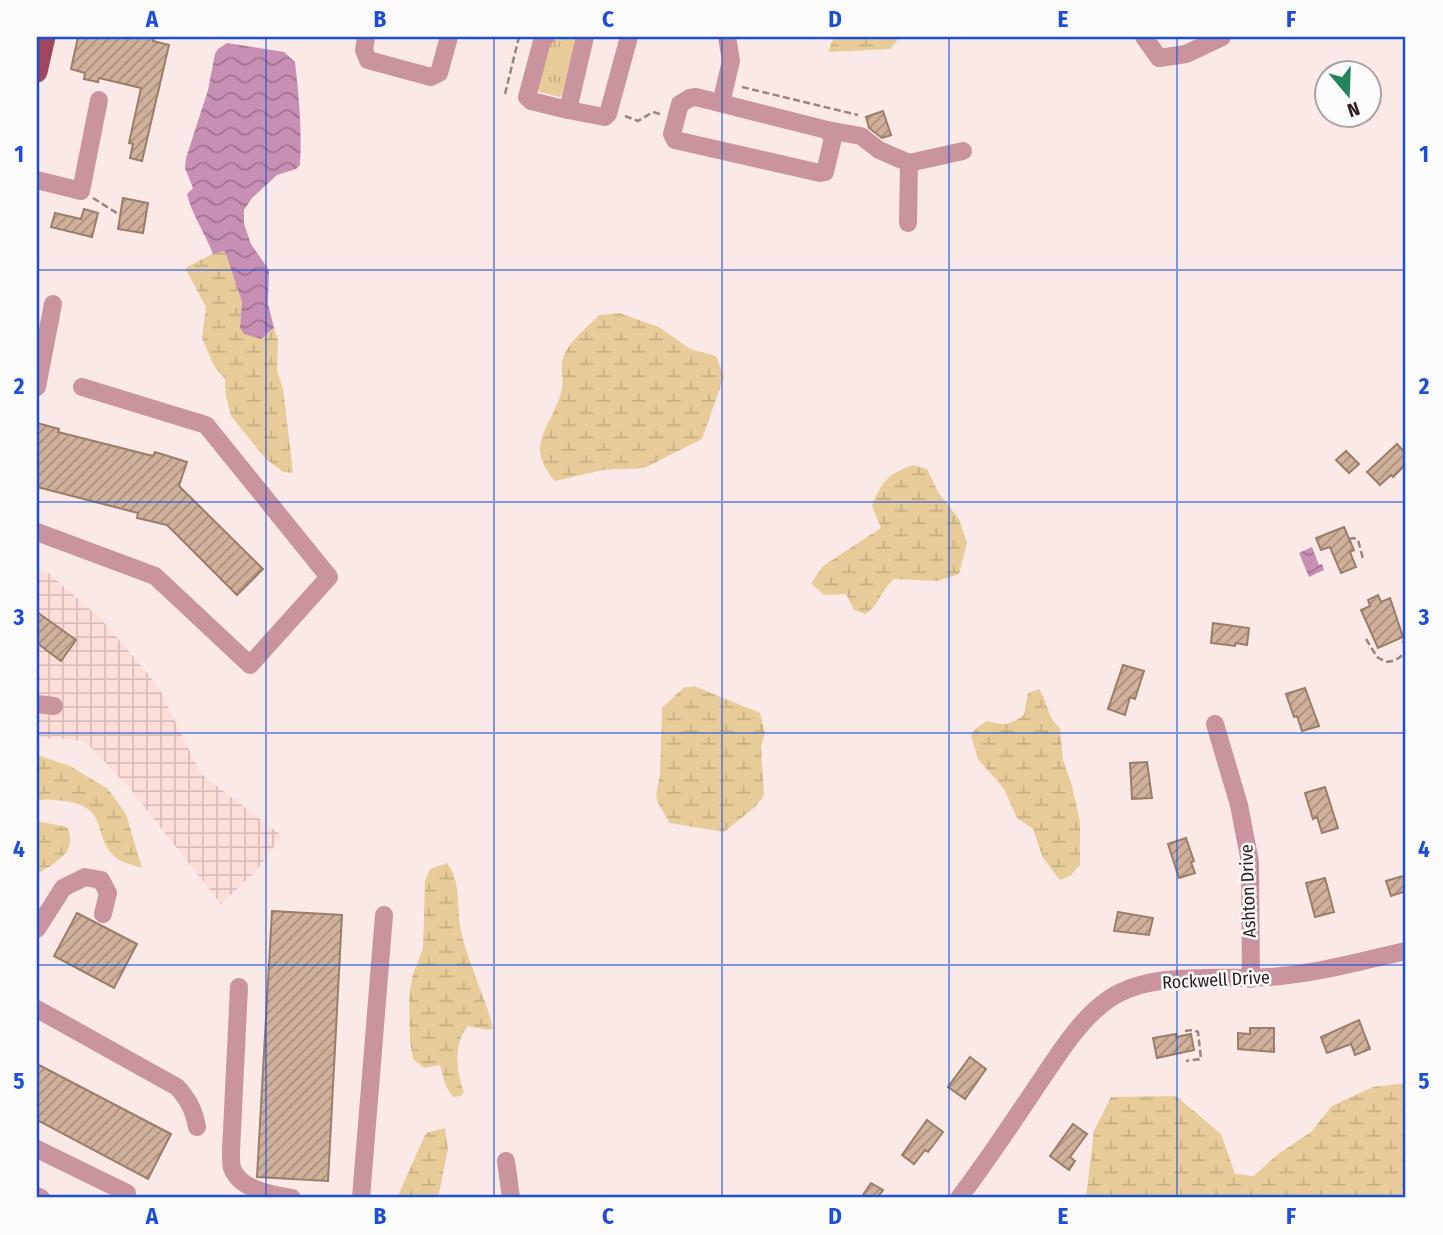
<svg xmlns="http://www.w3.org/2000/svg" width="1443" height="1235" font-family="'Fira Sans Condensed',sans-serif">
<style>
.industrial{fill:url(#industrial-grid)}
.grass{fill:url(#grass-tufts)}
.wetland{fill:url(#wetland-marsh)}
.water{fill:url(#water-waves)}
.building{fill:url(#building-hatch);stroke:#9b7e68;stroke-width:2}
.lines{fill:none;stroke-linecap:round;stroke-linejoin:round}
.path{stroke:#968582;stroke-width:2.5;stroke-dasharray:7 3.5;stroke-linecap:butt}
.minor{stroke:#c9949e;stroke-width:18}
.major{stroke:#a0465d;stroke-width:21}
.grid{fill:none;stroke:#1d4ed8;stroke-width:2;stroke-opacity:0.55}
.labels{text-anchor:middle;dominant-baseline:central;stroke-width:5;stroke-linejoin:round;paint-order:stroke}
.street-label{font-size:18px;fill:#2d1e1b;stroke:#fbfbfb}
.neatline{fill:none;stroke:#1d4ed8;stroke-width:2.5}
.grid-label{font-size:23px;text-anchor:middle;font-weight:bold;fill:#1d4ed8}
</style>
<defs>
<pattern id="industrial-grid" width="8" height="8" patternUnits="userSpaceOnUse" patternTransform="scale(1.75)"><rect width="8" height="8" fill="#fcddd7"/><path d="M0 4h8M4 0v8" fill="none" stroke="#d8bdb8"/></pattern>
<pattern id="grass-tufts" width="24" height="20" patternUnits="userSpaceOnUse" patternTransform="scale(1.75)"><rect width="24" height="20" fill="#e7cc99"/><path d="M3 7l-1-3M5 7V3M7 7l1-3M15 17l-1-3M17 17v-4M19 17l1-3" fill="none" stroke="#c6af83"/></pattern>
<pattern id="wetland-marsh" width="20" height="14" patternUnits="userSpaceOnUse" patternTransform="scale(1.75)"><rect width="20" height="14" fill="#e7cc99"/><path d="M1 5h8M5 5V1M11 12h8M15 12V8" fill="none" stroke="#c6af83"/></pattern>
<pattern id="water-waves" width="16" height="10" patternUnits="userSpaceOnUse" patternTransform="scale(1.75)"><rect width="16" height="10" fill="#c78fb3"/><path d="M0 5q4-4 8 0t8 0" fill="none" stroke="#a27491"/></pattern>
<pattern id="building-hatch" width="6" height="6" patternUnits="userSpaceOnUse" patternTransform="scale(1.75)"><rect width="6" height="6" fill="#d0b19b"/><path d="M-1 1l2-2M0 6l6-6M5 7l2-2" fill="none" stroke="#a98f7e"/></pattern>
</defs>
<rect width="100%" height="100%" fill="#fae9e6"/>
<!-- industrial -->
<polygon class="industrial" points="37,570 46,571 100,618 144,669 160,690 201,774 282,836 256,871 221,904 132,791 86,742 69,739 37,738 37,643 61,661 76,640 37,612"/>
<!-- grass -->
<polygon class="grass" points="561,37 577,37 562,95 559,97 540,92 537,89 550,42"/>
<!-- wetland -->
<g class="wetland">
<polygon points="834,37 900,37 890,49 828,52"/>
<polygon points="220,250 224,251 226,254 242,302 240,328 268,334 274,328 278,340 277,371 283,388 293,473 283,472 266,459 231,416 226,396 225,379 214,366 202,338 206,307 185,268"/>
<path d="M619,313L659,327L690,349L716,356L724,377L702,439L644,468L603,470L555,481C524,445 550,429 561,393C566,378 557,367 566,351C574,337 589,326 599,315Z"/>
<path d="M913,465L927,469L938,492L959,519L967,543L959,574L938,581L894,579C880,591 879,606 865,614L854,610L846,594L824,595L811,583L823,566L881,528L872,506C882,481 888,474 913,465Z"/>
<polygon points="694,686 760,713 765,733 761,747 764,795 755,807 724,832 670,823 658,803 656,795 660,774 662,708 683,688"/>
<path d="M1039,689C1048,702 1047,718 1060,728L1063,760L1072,786L1080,822V865L1070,876L1060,880L1043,858L1033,829L1017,818L1004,789L978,759L971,736L975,729L987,721C1004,726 1010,725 1024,715L1028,693Z"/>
<path d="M37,755L70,766L108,789L126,814L142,868C132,865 119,862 112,854C92,830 108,807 64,801C54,800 46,798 37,801Z"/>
<path d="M37,821L67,827C79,852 55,863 37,874Z"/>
<path d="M447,863C462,882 456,908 461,931C468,964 485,995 493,1028L489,1030L468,1026C453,1044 456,1071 464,1092L461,1096L453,1097L446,1087L440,1065L424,1068L413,1059L410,1041L409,995L413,974L423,948L425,881L430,869Z"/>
<polygon points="1406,1083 1406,1198 1086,1198 1094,1131 1111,1097 1176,1096 1221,1134 1235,1174 1254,1176 1278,1154 1311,1132 1332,1106 1373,1087"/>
<polygon points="445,1128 448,1149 438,1198 397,1198 426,1133"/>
</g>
<!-- water -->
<g class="water">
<path d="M227,43L284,52L295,62C299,97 302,130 300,165L296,169L277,175L252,198L244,210V224L251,244L269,270L268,304L274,328L261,339L244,334L240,328L242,302L226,254L224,251L213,254C205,233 192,215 187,194L193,188L185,168L186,158L208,90L215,54L218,49Z"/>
<polygon points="1312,547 1319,565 1322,564 1324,570 1309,577 1299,553"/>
</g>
<!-- building -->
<g class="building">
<polygon points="78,37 154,37 153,41 169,45 142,161 130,158 133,144 129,143 141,88 99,78 98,82 84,79 85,73 71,69"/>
<polygon points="883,111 891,135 882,138 869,128 866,117"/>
<polygon points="123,198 148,203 143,233 118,229"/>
<polygon points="84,209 98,213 92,237 51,227 55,213 81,219"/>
<polygon points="37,423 59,429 58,432 153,456 155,452 187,462 179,486 263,569 237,595 167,525 137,518 138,513 37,487"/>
<polygon points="1397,444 1406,454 1406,464 1393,477 1391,475 1380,485 1367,472"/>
<polygon points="1346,451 1359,464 1349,473 1336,460"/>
<polygon points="1344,527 1354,550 1350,552 1356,567 1341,573 1330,547 1321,550 1316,538"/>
<polygon points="1378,595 1381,602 1390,598 1403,637 1378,648 1361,610 1370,606 1368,600"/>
<polygon points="37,612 76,640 61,661 37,643"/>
<polygon points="1213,623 1249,628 1247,645 1236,643 1235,646 1211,643"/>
<polygon points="1123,665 1144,671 1135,699 1130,697 1125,715 1108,709"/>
<polygon points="1305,688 1319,726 1302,731 1297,716 1294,717 1286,694"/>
<polygon points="1147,762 1152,798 1132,799 1130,763"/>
<polygon points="1325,787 1338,828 1322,833 1317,817 1313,819 1305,793"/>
<polygon points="1186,838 1194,861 1191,862 1195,873 1179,878 1168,844"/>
<polygon points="1406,875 1406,891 1391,896 1386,881"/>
<polygon points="1325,878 1334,912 1315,917 1306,883"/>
<polygon points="272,911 342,915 328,1181 257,1177"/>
<polygon points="1118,912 1153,918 1149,935 1114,931"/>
<polygon points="77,913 137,944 114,988 54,956"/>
<polygon points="1359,1020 1370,1049 1355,1055 1351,1044 1327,1053 1321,1037"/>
<polygon points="1250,1028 1274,1028 1274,1052 1238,1049 1238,1033 1250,1034"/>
<polygon points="1176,1034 1176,1037 1191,1034 1194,1050 1157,1058 1153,1038"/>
<polygon points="970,1057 986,1069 965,1099 948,1087"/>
<polygon points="37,1064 171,1134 148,1179 37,1120"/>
<polygon points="927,1120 943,1132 928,1152 925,1150 914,1164 902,1155"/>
<polygon points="1073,1124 1087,1134 1070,1157 1075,1161 1069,1170 1050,1156"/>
<polygon points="871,1183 883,1190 877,1198 861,1198"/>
</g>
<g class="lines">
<!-- path -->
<g class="path">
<polyline points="469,39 470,37"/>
<polyline points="742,87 858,115"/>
<polyline points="505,94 519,37"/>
<polyline points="625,116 638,121 653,112 660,114"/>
<polyline points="93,198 120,215"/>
<polyline points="1349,539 1354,538 1358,540 1363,559"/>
<path d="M1366,639L1377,657L1386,662C1395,661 1400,659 1405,651L1403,641"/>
<polyline points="1185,1031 1193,1030 1198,1032 1201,1059 1186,1061"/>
</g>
<!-- minor -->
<g class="minor">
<polyline points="366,37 364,50 368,60 431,77 439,73 449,37"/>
<polyline points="546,37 542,41 527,97 531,101 568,110"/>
<polyline points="585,37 568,110 605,117 608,114 629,37"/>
<polyline points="1144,37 1159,58 1186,54 1222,37"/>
<polygon points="696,97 827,130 833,138 825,172 820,173 675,140 672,134 680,104 690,98"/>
<polyline points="721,103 731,61 727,37"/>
<polyline points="827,130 861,136 879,150 909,163 963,151"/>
<polyline points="37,180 81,191 99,100"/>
<polyline points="908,223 909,163"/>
<polyline points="37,387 53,304"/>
<polyline points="37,532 155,576 250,665 329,577 206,425 82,387"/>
<polyline points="37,704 54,706"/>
<polyline points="1215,724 1239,805 1250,862 1251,979"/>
<polyline points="37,929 63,888 85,877 101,880 108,893 103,914"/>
<path d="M239,987L231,1151C231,1156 231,1164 232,1168C240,1190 273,1195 292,1198"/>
<path d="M37,1009L177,1087C188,1099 194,1110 197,1127"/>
<polyline points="37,1149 127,1193"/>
<polyline points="506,1161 511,1198"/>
<polyline points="37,1196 41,1198"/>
<polyline points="361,1198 384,915"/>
<path d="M959,1198C988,1160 1014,1120 1041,1080C1060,1052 1080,1019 1109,999C1155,968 1228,982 1281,976C1323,972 1365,960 1406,951"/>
</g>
<!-- major -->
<polyline class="major" points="37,72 45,37"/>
</g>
<!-- grid -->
<path class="grid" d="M266,37V1198M494,37V1198M722,37V1198M949,37V1198M1177,37V1198M37,270H1406M37,502H1406M37,733H1406M37,965H1406"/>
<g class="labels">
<!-- street labels -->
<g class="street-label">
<text transform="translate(1248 891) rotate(-92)">Ashton Drive</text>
<text transform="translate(1216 980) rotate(-3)">Rockwell Drive</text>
</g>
</g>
<!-- border -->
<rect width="1443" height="1235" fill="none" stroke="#fbfbfb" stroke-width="77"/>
<!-- north arrow -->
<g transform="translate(1348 94) rotate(161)"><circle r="33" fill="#fbfbfb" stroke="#a9a3a1" stroke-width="2"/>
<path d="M0-5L12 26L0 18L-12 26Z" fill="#25845c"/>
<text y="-10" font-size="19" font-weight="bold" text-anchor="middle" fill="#2d1e1b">N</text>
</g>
<rect x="38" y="38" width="1366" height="1158" class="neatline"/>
<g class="grid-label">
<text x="152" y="27">A</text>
<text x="380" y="27">B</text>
<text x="608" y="27">C</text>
<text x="835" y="27">D</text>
<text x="1063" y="27">E</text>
<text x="1291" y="27">F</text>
<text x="19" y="162">1</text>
<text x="1424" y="162">1</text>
<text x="19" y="394">2</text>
<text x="1424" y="394">2</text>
<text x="19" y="625">3</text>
<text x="1424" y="625">3</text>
<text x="19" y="857">4</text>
<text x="1424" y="857">4</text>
<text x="19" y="1089">5</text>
<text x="1424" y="1089">5</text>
<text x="152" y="1224">A</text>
<text x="380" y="1224">B</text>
<text x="608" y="1224">C</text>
<text x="835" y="1224">D</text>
<text x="1063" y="1224">E</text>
<text x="1291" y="1224">F</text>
</g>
</svg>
